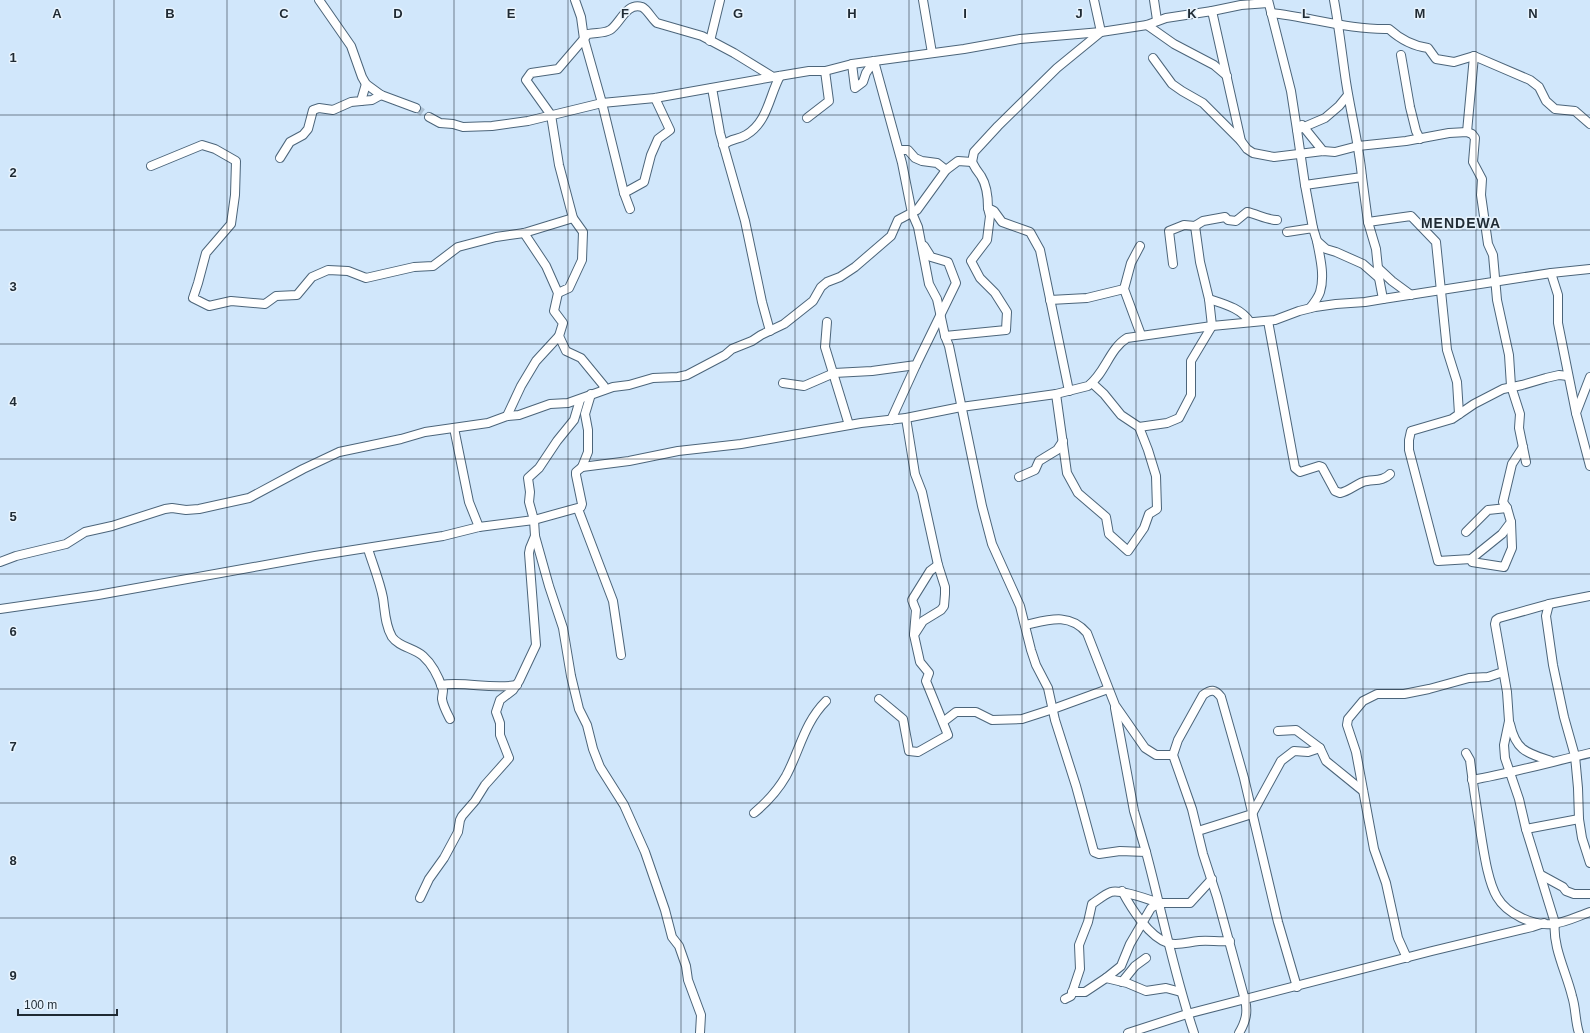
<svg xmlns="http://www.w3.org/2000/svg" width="1590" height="1033" font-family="Helvetica,sans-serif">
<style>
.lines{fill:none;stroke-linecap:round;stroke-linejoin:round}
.street-tunnel{stroke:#adc1d3;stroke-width:8;stroke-dasharray:8 4;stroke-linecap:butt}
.street-casing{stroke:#4c657a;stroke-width:10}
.street{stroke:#fff;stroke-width:8}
.grid{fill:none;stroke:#1f2a33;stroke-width:1;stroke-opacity:0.55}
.labels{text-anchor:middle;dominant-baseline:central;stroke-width:3;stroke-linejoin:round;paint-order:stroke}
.district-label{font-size:14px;font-weight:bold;letter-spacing:1px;fill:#1f2a33;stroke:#e7f3fd}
.grid-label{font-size:13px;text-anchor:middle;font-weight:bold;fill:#1f2a33;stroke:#e7f3fd;stroke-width:3;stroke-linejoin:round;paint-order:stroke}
</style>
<rect width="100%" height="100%" fill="#d1e7fb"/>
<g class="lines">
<!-- street-tunnel -->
<polyline class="street-tunnel" points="416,108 429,117"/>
<!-- street casing -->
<g class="street-casing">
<g id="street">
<polyline points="319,0 351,46 362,77 366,84 381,95 416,108"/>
<polyline points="575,0 581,17 584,39 602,103 655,98 773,77"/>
<polyline points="923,0 932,53"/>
<polyline points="1154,0 1157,20"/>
<polyline points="1268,0 1291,91 1297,130"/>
<path d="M1334,0C1339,27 1342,55 1346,82C1351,114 1359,145 1362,177L1305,185L1297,130L1325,118L1339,106L1348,95"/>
<polyline points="1212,11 1241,5 1268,3"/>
<path d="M1271,13C1310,17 1349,30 1389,29C1400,39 1413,46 1428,48L1436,59L1454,62L1474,56L1530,80L1539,87L1546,101L1555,109L1575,111L1590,124"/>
<polyline points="1147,25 1174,44 1214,65 1227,76"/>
<polyline points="710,41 720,0"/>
<polyline points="1401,55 1410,107 1416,131 1420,139"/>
<polyline points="1153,58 1172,84 1182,91 1203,103 1241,141"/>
<path d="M852,64L855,88L863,82L866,73L874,61L902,163L912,213L918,227L929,284L937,299L945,336L949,346L982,506L992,544L1020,606L1031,650L1036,665L1048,688L1055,720L1076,786L1094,852L1099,854L1120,851L1146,852C1162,912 1174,974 1194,1033"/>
<polyline points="712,88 720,133 745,221 762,302 770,331"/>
<polyline points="361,101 372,100 381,95"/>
<polyline points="429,117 440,123 453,124 463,127 492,126 528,121 602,103 624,193 630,209"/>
<polyline points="807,118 829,101 825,71"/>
<polyline points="1302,125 1323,151"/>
<polyline points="1467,132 1474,56"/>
<path d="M723,145C732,138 738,140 746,135C768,122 769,96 780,76"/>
<polyline points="899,150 908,150 915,158 922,161 937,163 946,170"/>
<polyline points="280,158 290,142 303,135 308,129 313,110 319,108 333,110 351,102 361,101 366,84"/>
<path d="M972,162C975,168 977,171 981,176C986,184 988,198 988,208L994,211L1002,222L1030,232L1040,250L1069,391"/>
<polyline points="151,166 202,145 215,149 236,161 235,195 231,224 206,253 198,283 193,298 209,306 231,301 265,304 276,296 297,295 312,277 328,270 348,271 366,278 414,267 433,266 458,247 496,237 524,233 573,218"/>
<polyline points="1362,177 1368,222 1376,249 1379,278"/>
<polyline points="1305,185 1313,228"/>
<polyline points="624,193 644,182 651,155 658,139 670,130 655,98"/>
<polyline points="1368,222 1411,216 1436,242 1447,350 1457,382 1459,414"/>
<polyline points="1287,232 1313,228 1317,241 1326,249 1336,252 1363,264 1379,278 1383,299 1551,273 1590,269"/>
<polyline points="524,233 546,266 558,293 554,311 563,323 559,336 566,351 581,358 604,386 603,390"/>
<polyline points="1140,246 1131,263 1124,289 1141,335"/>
<path d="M1173,264L1169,231L1184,225L1195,226L1203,221L1225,217L1228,220L1236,221L1247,212C1257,214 1267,220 1277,220"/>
<polyline points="1378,268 1392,281 1411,295"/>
<polyline points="1551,273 1558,295 1558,323 1576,413"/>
<path d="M558,293L569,288L582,260L583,232L573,218L559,165L551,115L526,80L531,73L558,69L588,34C596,32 603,34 610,30C620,24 626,2 642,7C647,9 652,19 657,23L702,36L734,53L773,77L809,71H825L852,64L964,49L1020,39L1101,32L1094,0"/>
<path d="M1209,299C1224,304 1241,308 1250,322"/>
<polyline points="1050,300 1087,298 1124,289"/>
<path d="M1310,308C1314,303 1318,298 1320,292C1325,276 1320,257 1317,241"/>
<path d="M1268,321L1295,468L1300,472L1319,466L1322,467L1335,491L1340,493C1349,491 1355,485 1363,482C1372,479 1383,482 1390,474"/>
<polyline points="827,322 825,347 849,425"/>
<polyline points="945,336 1006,330 1007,312 995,293 980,278 971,261 987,240 990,216 988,208"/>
<polyline points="1590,377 1576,413 1590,466"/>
<polyline points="783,383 804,386 834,373 872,371 916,365 956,283 948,262 931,257 924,246"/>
<polyline points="1056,394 1067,473 1078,493 1106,517 1109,534 1128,551 1144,528 1149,514 1157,509 1156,476 1148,450 1139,427 1121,415 1104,394 1092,383"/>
<polyline points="580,400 574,420 557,441 539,468 528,478 530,492 529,502 534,520 535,536 549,586 563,628 571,676 579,709 587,725 593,749 600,767 624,805 645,852 665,910 672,937 679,946 686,966 688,980 701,1015 700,1033"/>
<polyline points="507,416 521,386 536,361 559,336"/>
<polyline points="891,420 916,365"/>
<polyline points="1139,427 1167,423 1179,418 1191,395 1191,361 1212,326 1209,299 1200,262 1195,226"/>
<polyline points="454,428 469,502 479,527"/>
<polyline points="1523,447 1512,464 1503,502 1507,508 1511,522 1502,534 1471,559 1438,561 1409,450 1409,440 1411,431 1452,419 1474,404 1503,389 1522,385 1546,378 1559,375 1568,376"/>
<polyline points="582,467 588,452 588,430 585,414 591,394"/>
<polyline points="1019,477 1035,470 1039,461 1057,450 1063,441"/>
<polyline points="578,509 613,601 621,655"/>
<polyline points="1466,532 1488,510 1507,508"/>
<path d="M368,549C373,565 380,582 383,598C385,611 385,625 392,637C399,647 414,648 423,656C432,664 439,678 443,690C443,693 442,696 442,699C443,706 447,713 450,719"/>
<polyline points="1471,559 1472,562 1504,567 1512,548 1511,522"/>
<polyline points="0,562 16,556 66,544 85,532 112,526 165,509 172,508 186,510 199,509 249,498 303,469 339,452 401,439 425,432 488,423 507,416 519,415 550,404 568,403 613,387 629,385 653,378 678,377 687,375 725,355 732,349 752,341 761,335 784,324 813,301 821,287 827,282 840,277 855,267 891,236 898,220 917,210 946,170 958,161 972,162 974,152 998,126 1057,68 1101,32 1147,25 1166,18 1212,11 1241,141 1247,149 1253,153 1274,157 1323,151 1335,152 1358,146 1406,141 1449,133 1467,132 1472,134 1475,138 1473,162 1482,179 1481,195 1488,244 1493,255 1497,300 1509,355 1511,386 1520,414 1519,428 1526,462"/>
<polyline points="1549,604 1546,616 1553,665 1564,717 1575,756 1578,788 1579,819 1582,838 1590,863"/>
<path d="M0,609L98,595L315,556L443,536L479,527L534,520L581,507L582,504L576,475V472L582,467L629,461L678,451L741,444L861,423L906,418L961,407L1056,394L1088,386C1105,374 1109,349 1127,338L1212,326L1275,320L1299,311L1315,307L1336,304L1365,302L1383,299"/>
<path d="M1025,625C1048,620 1069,612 1087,633L1115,705L1145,748L1156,755H1173"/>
<polyline points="914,634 916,610 912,600 930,571 938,565"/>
<path d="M441,685C466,681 491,690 517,685"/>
<polyline points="879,699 903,719 909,751 918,752 948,735 926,681 929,673 920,662 914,635 923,621 941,610 944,606 945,594 945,587 938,565 922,492 915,474 906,418"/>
<polyline points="1115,708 1134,811 1146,852"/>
<polyline points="943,722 956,712 976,712 992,720 1022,719 1053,709 1108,689"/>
<path d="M1510,724C1516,751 1527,753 1551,761"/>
<polyline points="1278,731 1296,730 1320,748 1326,761 1363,791"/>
<path d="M1466,753L1470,760C1473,785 1477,810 1481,835C1484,853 1488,882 1497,897C1507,914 1533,926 1552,924C1565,923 1578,916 1590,912"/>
<path d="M1472,780C1512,773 1551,762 1590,753"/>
<path d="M754,813C766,803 778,790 786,776C800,750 804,723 826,701"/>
<polyline points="1526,829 1579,819"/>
<polyline points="1198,831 1252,814 1281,761 1294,751 1308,752 1320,748"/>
<polyline points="1541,875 1563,887 1566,891 1574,894 1590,894"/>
<path d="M1122,891C1131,908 1149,937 1168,943C1178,946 1188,942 1199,941C1209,940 1219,942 1230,941"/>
<polyline points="420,898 429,879 444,858 458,832 460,820 462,816 475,801 485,785 509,758 500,735 500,723 496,712 500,700 513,690 519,681 536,645 529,553 530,548 535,536"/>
<polyline points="1407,958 1398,938 1386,883 1374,849 1356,752 1347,725 1348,719 1363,701 1377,694 1404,694 1429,689 1469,678 1488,677 1503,672"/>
<polyline points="1122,982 1135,966 1146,958"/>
<polyline points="1072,992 1085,992 1106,978"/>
<polyline points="1181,992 1166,988 1146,991 1127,983 1106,978 1121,966 1130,944 1151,908 1160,903 1190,903 1212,879"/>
<path d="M1065,999L1071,996L1080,969L1079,945L1088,922L1092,904C1098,900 1105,894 1111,892C1121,889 1149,900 1160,903"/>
<polyline points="1128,1033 1187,1014 1432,951 1532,927 1544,923"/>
<path d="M1239,1033C1246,1021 1248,1012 1245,1000L1217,897L1203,854L1192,809L1173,755L1178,740L1203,695C1211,689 1215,689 1221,697L1244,778L1278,922L1297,987"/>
<path d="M1579,1033C1575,1021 1576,1008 1572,996C1567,974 1552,946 1555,923L1526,829L1519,799L1505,758L1504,745L1509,721L1507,692L1495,624L1496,620L1499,618L1549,604L1590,596"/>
</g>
</g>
<!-- street -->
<use href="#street" class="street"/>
</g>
<!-- grid -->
<path class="grid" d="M114,0V1033M227,0V1033M341,0V1033M454,0V1033M568,0V1033M681,0V1033M795,0V1033M909,0V1033M1022,0V1033M1136,0V1033M1249,0V1033M1363,0V1033M1476,0V1033M0,115H1590M0,230H1590M0,344H1590M0,459H1590M0,574H1590M0,689H1590M0,803H1590M0,918H1590"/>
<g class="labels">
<!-- district labels -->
<g class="district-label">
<text x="1461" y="223">MENDEWA</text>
</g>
</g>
<g class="grid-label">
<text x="57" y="18">A</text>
<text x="170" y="18">B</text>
<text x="284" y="18">C</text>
<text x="398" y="18">D</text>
<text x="511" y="18">E</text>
<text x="625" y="18">F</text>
<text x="738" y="18">G</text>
<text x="852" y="18">H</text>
<text x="965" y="18">I</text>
<text x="1079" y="18">J</text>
<text x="1192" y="18">K</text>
<text x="1306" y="18">L</text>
<text x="1420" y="18">M</text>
<text x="1533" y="18">N</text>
<text x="13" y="62">1</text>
<text x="13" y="177">2</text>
<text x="13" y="291">3</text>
<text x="13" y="406">4</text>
<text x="13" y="521">5</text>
<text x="13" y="636">6</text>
<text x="13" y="751">7</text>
<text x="13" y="865">8</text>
<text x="13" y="980">9</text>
</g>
<!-- scale -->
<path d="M18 1009v6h99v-6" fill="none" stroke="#1f2a33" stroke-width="2"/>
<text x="24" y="1009" font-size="12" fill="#1f2a33" stroke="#e7f3fd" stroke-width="3" paint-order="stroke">100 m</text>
</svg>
